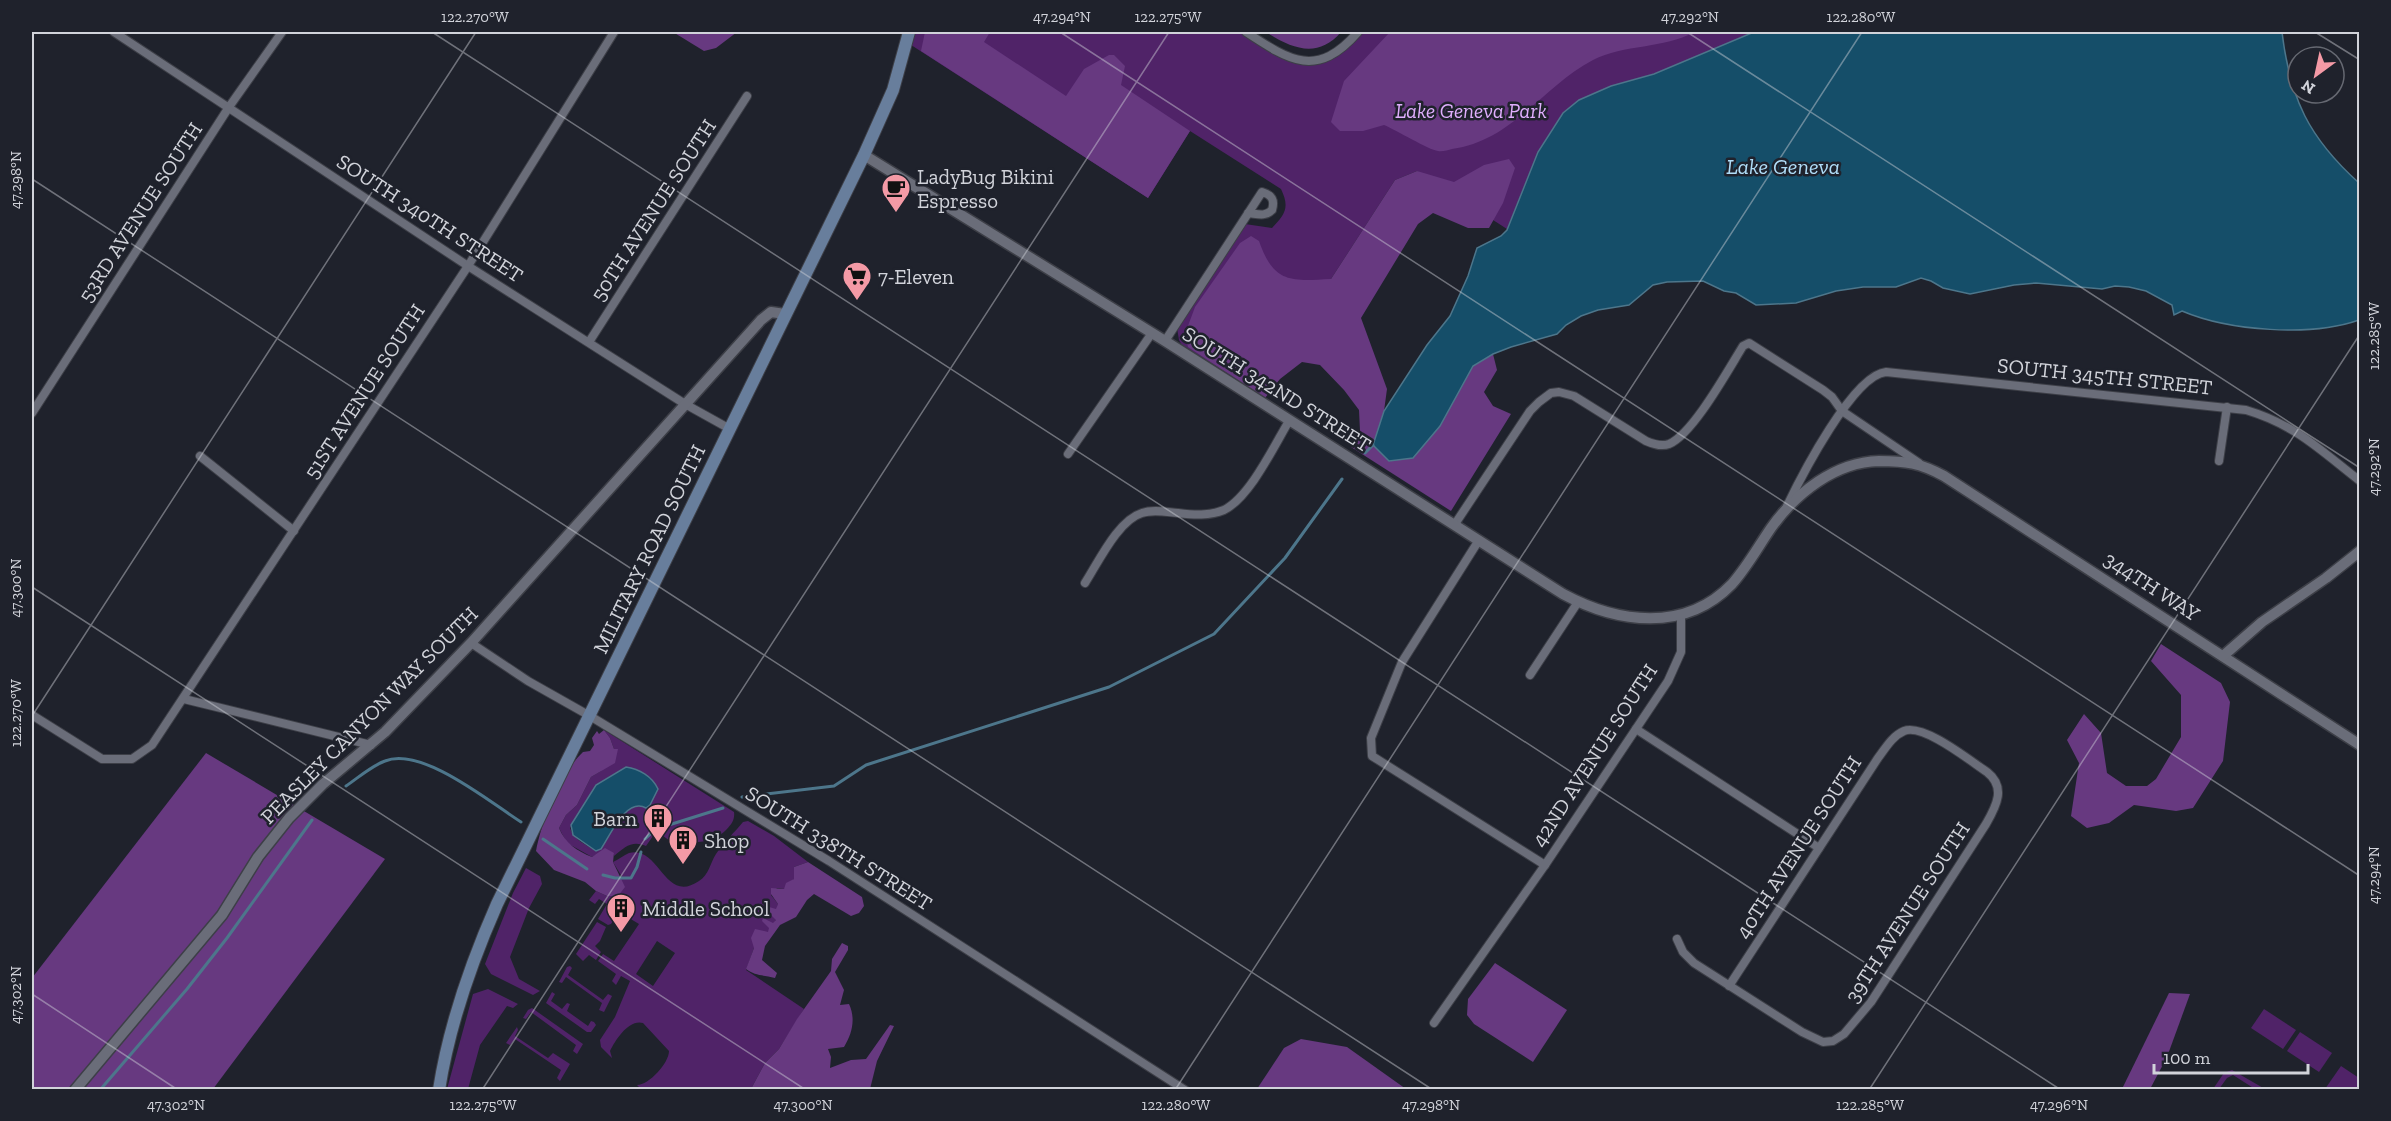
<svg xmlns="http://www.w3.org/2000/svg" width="2391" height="1121" font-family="'Zilla Slab',serif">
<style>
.green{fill:#502368;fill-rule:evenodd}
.forest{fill:#673980}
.water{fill:#154e69;stroke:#4d768b;stroke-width:1.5}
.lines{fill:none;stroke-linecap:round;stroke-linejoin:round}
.stream{stroke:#4d768b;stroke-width:3}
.minor-casing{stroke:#3d3f47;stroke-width:10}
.tertiary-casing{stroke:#3d3f47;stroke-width:13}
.secondary-casing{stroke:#3d3f47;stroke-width:14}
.minor{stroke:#6a6d79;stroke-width:8}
.tertiary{stroke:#6a6d79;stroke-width:10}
.secondary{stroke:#687e9c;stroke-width:12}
.ticks{fill:none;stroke:#d1d3da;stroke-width:1.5;stroke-opacity:0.45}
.labels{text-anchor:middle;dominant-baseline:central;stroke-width:5;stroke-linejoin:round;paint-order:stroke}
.park-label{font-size:21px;font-style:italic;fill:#e0aefe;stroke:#1f222c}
.poi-label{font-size:21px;fill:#d1d3da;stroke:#1f222c;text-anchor:start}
.street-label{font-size:21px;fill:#d1d3da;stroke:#1f222c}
.water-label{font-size:22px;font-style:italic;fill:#afddf8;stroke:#1f222c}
.neatline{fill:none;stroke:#d1d3da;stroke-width:2}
.ticks-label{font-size:15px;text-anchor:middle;fill:#d1d3da}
</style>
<rect width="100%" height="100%" fill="#1f222c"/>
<!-- green -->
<g class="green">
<path d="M909,32H1246L1277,52L1315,62L1358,32H1754L1654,74L1611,86L1579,100L1563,113L1538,152L1507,229L1417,171L1395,180L1256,395L1184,349L1179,340L1177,328L1245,224L1272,228C1285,214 1290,208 1281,189L1190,131L1148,198L908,43Z"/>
<path d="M604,730L734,812C735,819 732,824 727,829C717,840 703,843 688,842C680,842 677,839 670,841L659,833L656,837L653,836L646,846C632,840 625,847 614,856V853L598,854L592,857L567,843L559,828L566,815L577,805L591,777L601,771L614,749L610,738ZM626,767L655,795L646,808C626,798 610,835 601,849L596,851C585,844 574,840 570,828L596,785Z"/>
<path d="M748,821L774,836L808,862L794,867V879L784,889L777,888L771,895L778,904L776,920L768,933L754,948L746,970L804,1009L779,1049L765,1063L751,1089H641L637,1085C649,1085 669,1063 669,1051L643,1023C629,1019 616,1039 610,1051L612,1058L601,1047L600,1040L615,1017L630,981L621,976L616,985L612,981L616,974L598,961L603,954L614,961L639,924L619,912L611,924L608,925L598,919L607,904L599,899L595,904L589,900L596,891L607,896L622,877L613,862C618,860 624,855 629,853C660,845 664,905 699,881C709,875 710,863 716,854C723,843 735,832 743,822ZM657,941L675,953L653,986L636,974Z"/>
<polygon points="526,868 540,876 542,884 529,908 510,957 519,979 540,991 533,995 491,974 485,964 513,893"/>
<polygon points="597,922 606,927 600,941 595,946 601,952 596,960 589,955 583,961 576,954"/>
<polygon points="570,966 572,968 568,975 603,1000 608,994 612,996 604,1012 599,1010 602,1003 566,977 562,983 559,982 567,967"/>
<polygon points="488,989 518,1004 513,1008 507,1006 480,1045 468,1089 447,1089 473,994"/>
<polygon points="552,992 555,994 551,1001 562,1009 567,1003 570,1004 567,1011 588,1026 591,1021 594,1022 596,1025 591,1032 587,1032 546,1003"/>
<polygon points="532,1008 583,1044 577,1054 573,1051 576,1045 531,1012 526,1019 523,1018 528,1010"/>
<polygon points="2264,1009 2296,1030 2283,1049 2251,1028"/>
<polygon points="517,1027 518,1030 515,1036 548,1058 553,1053 570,1064 560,1081 557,1078 561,1070 515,1039 510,1045 506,1043"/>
<polygon points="2300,1032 2332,1053 2319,1072 2287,1051"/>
<polygon points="2341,1066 2359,1078 2359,1089 2325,1089"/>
<polygon points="2232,1070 2265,1089 2255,1089 2233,1075 2227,1078 2219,1089 2213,1089 2224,1073"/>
</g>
<!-- forest -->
<g class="forest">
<polygon points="673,32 737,32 716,48 704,51"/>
<polygon points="925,32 990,32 984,42 1066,96 1084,69 1109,55 1114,55 1125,66 1121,85 1190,131 1148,198 921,51"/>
<path d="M1266,32H1341C1318,59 1292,49 1266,32Z"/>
<path d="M1390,32H1694C1664,49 1624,44 1593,60C1542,87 1512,141 1452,149C1448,150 1442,152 1438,151C1429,150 1396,130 1384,125L1363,131H1340L1331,122L1344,81Z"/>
<path d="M1509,159L1515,168L1503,203L1489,228H1468L1433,213L1418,224L1361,318L1387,389L1384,411L1466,377L1473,366L1493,354L1497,370L1484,392L1493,406L1511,414L1451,511L1351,447L1360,431L1359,410L1344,390L1320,365L1302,362L1280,379L1265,398L1188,347L1185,334L1195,307L1240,243L1251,236L1259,241C1274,284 1291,281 1331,279L1395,180L1417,171L1454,182L1484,165Z"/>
<polygon points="2161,644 2221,683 2230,702 2223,761 2193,808 2176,811 2134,805 2109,823 2087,828 2071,816 2079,763 2067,740 2084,714 2101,733 2107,773 2126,786 2147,786 2156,779 2181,737 2181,695 2151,661"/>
<path d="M604,730L610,738L614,749H618L615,763L591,777L577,805L566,815L559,828C565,843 577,851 592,857L605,848L614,853L613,862L625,887L618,896H607L596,891L585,882L554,870L536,851C542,820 560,774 583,752L590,751L594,745L592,738L597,731L599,734Z"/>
<polygon points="206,753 385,859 213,1089 32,1089 32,978"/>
<path d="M808,862L862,897L864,906L859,913L851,916L814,894L807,900L796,917L780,925L765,946L762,960L777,973L775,978C764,975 755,976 746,969L754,948L751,938L755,929L768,932L769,928L762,921L763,918L773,923L776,920L766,910L769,907L776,909L778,904L771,894V888L784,889L786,883L794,879V867Z"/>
<path d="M842,943L848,946V950L835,972L844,990L840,1005L849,1004C856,1019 852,1034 844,1047L828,1049L831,1057L830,1068L851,1060L866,1059L890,1025L894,1026L877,1061L870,1089H751L765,1063L779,1049L797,1019L831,971L832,959Z"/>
<polygon points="1495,963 1567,1010 1533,1062 1474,1024 1467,1015 1468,999"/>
<polygon points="2169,993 2190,994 2167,1057 2150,1089 2122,1089"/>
<polygon points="1301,1039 1347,1047 1406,1089 1257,1089 1284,1048"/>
</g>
<!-- water -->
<g class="water">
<path d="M1754,32H2282C2290,99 2309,138 2359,183V320C2311,337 2229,331 2182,311L2174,315L2172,305L2146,291L2129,287L2115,286L2102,289L2036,283L2014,285L1970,294L1943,288L1931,281L1921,278L1896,287H1863L1836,291L1796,303L1756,305L1736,293L1724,291L1703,281L1667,282L1653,285L1629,305L1598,310L1581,316L1566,325L1557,334L1511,347L1493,354L1473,366L1440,426L1413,458L1389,461L1373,445L1384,411L1427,345L1450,316L1468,276L1477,248L1501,236L1507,230L1538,152L1563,113L1579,100L1611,86L1654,74Z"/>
<path d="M626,767C639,769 652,776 658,789L650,805L646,808C626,797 610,836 601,849L596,851L573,835L571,825L596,785Z"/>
</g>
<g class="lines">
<!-- stream -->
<g class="stream">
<polyline points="1365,453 1373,445"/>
<path d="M346,786C358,778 371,766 385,761C422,746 491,803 521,822"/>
<polyline points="742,797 834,786 866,765 1109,687 1214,634 1285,558 1342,479"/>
<polyline points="543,839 587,869"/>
<polyline points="645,839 656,829 723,808"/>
<polyline points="603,875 615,878 631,878 637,867 641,852"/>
<polyline points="100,1090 187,989 227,938 312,820"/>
</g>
<!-- minor casing -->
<g class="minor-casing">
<g id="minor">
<polyline points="114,32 468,266 685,404 730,429"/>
<path d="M1246,32C1290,61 1317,79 1358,32"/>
<path d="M1165,341L1262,192C1272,195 1275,200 1272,210C1265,217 1258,214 1248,213"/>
<polyline points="589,342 747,96"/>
<polyline points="32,413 229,107 282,32"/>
<polyline points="1068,454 1152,333"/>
<polyline points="200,456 294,531"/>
<polyline points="2219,461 2227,407"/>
<path d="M1787,506C1801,477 1853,375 1886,372L2246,410C2296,425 2320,450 2360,481"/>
<path d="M1455,524L1530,411L1539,402L1551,393L1559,392L1574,396L1646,441C1653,444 1661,447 1669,444C1693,434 1728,370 1743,346L1749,343L1823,390L1832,397L1842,411L1919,463"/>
<polyline points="1479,540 1402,662 1371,738 1372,756 1545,865"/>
<path d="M1085,583C1098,563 1118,520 1142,513C1153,509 1166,512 1178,513C1194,515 1209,516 1224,510C1250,497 1274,446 1289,421"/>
<polyline points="471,643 528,681 590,716 829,861 1185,1090"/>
<polyline points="1530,675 1578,602"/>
<polyline points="184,699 371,745"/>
<polyline points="32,715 102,759 132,759 152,745 468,266 614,32"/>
<polyline points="1636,729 1819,848"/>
<path d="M1677,939L1683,952L1694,963L1802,1032L1823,1042L1833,1041L1844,1034L1871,1002L1986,824C1997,805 2006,787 1987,772C1969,760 1923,723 1904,731C1892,736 1885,749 1878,758L1729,986"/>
<polyline points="1434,1023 1545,865 1668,681 1681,652 1681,615"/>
</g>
</g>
<!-- tertiary casing -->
<g class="tertiary-casing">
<g id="tertiary">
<path d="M864,155L1165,341L1563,594C1617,623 1685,633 1732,584C1747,567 1758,547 1771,528C1796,493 1835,462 1879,461C1906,461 1920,463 1944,476L2360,745"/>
<polyline points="2223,656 2262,622 2326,578 2360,551"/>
<polyline points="75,1090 222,915 258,857 289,818 323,784 385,732 471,643 761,320 771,312 785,314"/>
</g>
</g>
<!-- secondary casing -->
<g class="secondary-casing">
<path id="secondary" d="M439,1090C449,1025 471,963 497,904L864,155L893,90L909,32"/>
</g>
<!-- minor -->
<use href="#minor" class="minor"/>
<!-- tertiary -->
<use href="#tertiary" class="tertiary"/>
<!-- secondary -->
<use href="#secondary" class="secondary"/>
</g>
<!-- ticks -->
<path class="ticks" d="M432,32L2061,1090M1060,32L2360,876M1687,32L2360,468M2315,32L2360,60M32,179L1433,1090M32,587L806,1090M32,716L476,32M32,994L178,1090M482,1090L1169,32M1175,1090L1862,32M1869,1090L2360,334"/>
<!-- icons -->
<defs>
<g id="cafe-pin" transform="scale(1.5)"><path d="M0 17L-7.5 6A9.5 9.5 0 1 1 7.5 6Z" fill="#f49aa6" stroke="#1f222c"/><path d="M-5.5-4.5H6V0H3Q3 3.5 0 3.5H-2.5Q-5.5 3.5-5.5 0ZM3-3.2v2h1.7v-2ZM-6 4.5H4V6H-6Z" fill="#111"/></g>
<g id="supermarket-pin" transform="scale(1.5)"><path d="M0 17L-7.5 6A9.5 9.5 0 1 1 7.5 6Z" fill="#f49aa6" stroke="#1f222c"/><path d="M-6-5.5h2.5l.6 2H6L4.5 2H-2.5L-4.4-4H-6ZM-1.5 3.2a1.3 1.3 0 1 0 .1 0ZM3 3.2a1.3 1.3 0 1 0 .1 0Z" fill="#111"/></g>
<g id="building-pin" transform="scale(1.5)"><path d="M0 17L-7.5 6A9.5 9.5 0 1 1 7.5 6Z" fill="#f49aa6" stroke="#1f222c"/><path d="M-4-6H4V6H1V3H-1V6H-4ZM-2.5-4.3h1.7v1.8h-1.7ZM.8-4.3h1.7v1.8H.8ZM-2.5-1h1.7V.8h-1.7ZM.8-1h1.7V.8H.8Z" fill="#111"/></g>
</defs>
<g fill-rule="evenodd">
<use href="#cafe-pin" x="896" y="188"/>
<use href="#supermarket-pin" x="857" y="276"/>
<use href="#building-pin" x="658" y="818"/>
<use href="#building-pin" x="683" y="840"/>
<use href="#building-pin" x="621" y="908"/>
</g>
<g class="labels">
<!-- park labels -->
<g class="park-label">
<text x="1471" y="110">Lake Geneva Park</text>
</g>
<!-- poi labels -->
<g class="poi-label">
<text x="917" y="176">LadyBug Bikini<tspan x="917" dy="24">Espresso</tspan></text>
<text x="878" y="276">7-Eleven</text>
<text x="637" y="818" text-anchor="end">Barn</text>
<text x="704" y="840">Shop</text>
<text x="642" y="908">Middle School</text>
</g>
<!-- street labels -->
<g class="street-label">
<text transform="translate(653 210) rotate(-57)">50TH AVENUE SOUTH</text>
<text transform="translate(140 212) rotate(-57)">53RD AVENUE SOUTH</text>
<text transform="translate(430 218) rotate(33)">SOUTH 340TH STREET</text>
<text transform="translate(2105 376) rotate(6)">SOUTH 345TH STREET</text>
<text transform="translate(1277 389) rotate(32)">SOUTH 342ND STREET</text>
<text transform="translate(364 391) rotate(-57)">51ST AVENUE SOUTH</text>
<text transform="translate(649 549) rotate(-64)">MILITARY ROAD SOUTH</text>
<text transform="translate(2152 586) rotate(33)">344TH WAY</text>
<text transform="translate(369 715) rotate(-45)">PEASLEY CANYON WAY SOUTH</text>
<text transform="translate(1594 755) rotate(-57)">42ND AVENUE SOUTH</text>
<text transform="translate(1798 847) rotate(-57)">40TH AVENUE SOUTH</text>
<text transform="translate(839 848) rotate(32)">SOUTH 338TH STREET</text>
<text transform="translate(1907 912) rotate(-57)">39TH AVENUE SOUTH</text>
</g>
<!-- water labels -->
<g class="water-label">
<text x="1783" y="166">Lake Geneva</text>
</g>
</g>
<!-- border -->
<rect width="2391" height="1121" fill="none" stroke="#1f222c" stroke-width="66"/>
<!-- north arrow -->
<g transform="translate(2316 75) rotate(213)"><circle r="28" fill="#1f222c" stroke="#666972" stroke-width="1.5"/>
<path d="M0-4.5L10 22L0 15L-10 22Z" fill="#f49aa6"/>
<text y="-9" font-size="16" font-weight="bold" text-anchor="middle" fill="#d1d3da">N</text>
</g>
<!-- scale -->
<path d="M2154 1064v9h154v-9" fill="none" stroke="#d1d3da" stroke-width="3"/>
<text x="2163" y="1064" font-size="18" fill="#d1d3da" stroke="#1f222c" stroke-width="4.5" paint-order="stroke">100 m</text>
<rect x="33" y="33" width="2325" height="1055" class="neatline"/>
<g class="ticks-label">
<text x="475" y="22">122.270°W</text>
<text x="1062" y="22">47.294°N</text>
<text x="1168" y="22">122.275°W</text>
<text x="1690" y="22">47.292°N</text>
<text x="1861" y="22">122.280°W</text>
<text transform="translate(16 180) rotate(-90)" y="5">47.298°N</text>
<text transform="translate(2374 336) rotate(-90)" y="5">122.285°W</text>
<text transform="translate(2374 467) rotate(-90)" y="5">47.292°N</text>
<text transform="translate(16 588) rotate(-90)" y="5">47.300°N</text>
<text transform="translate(16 713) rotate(-90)" y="5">122.270°W</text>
<text transform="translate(2374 875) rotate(-90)" y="5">47.294°N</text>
<text transform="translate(16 995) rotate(-90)" y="5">47.302°N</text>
<text x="176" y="1110">47.302°N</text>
<text x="483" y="1110">122.275°W</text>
<text x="803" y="1110">47.300°N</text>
<text x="1176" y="1110">122.280°W</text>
<text x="1431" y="1110">47.298°N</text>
<text x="1870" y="1110">122.285°W</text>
<text x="2059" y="1110">47.296°N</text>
</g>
</svg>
